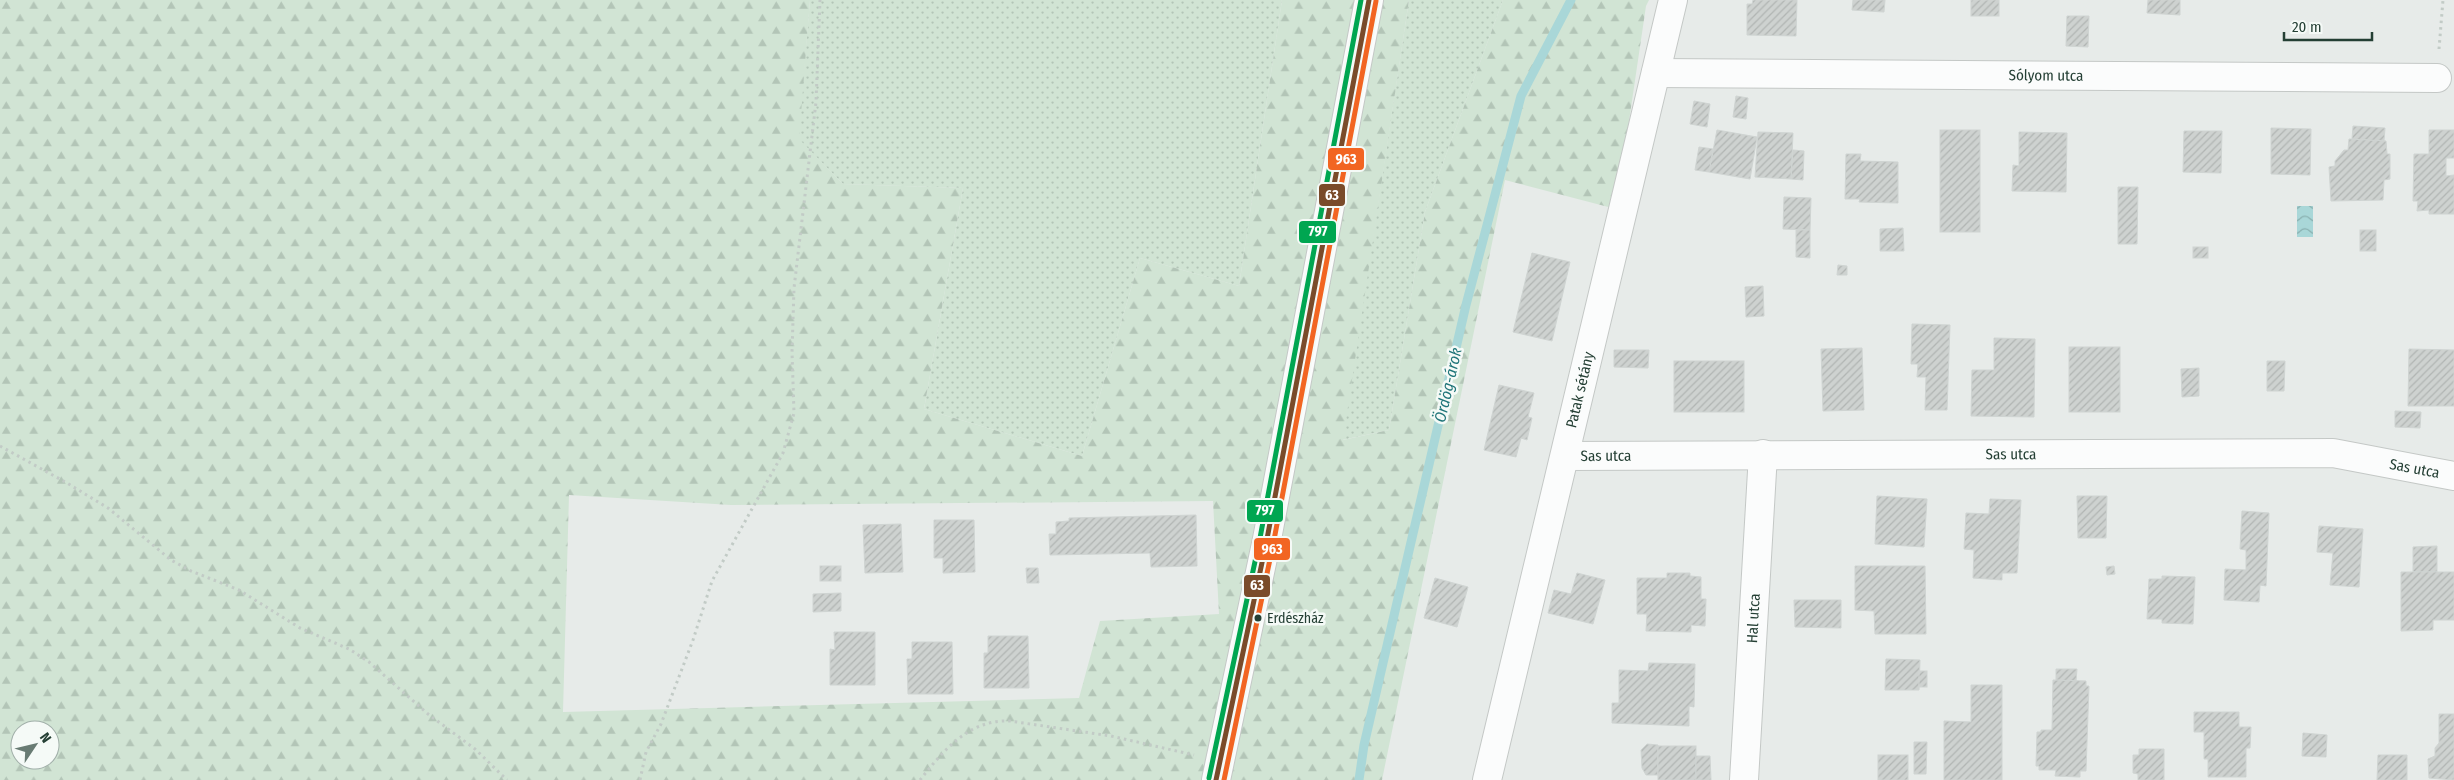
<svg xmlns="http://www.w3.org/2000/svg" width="2454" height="780" font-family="'Fira Sans Condensed',sans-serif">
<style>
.grass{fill:url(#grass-dots)}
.forest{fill:url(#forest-firs);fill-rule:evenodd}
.water{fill:url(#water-waves)}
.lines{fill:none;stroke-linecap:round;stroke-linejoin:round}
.stream{stroke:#a9d7d8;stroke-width:9}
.building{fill:url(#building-hatch);stroke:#cfd4d2}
.minor-casing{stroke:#c4c8c6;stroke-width:30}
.path{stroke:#c2cbc6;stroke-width:3;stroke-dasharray:2.5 4;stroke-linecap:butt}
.minor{stroke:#fbfcfc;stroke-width:28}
.bus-1-casing{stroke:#f5faf7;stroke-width:9}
.bus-2-casing{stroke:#f5faf7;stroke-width:9}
.bus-3-casing{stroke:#f5faf7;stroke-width:9}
.bus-1{stroke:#7a4b2a;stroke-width:5}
.bus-2{stroke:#f26522;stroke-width:5}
.bus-3{stroke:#00a651;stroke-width:5}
.bus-dot{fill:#243f34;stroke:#f5faf7;stroke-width:2}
.labels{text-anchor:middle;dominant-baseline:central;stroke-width:5;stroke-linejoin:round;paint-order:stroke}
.bus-label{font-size:14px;fill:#243f34;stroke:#f5faf7;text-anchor:start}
.street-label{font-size:15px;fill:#243f34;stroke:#f5faf7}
.water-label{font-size:16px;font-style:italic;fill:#207579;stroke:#f5faf7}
.line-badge{stroke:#f5faf7;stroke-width:2}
.badge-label{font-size:14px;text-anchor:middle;font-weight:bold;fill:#fff}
</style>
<defs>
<pattern id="grass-dots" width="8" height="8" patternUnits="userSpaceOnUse" patternTransform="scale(1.25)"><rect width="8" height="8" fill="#d1e4d4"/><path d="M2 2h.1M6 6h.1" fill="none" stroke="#b3c5b7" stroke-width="1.8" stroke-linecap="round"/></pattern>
<pattern id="forest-firs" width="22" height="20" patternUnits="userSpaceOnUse" patternTransform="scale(1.25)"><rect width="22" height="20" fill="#d1e4d4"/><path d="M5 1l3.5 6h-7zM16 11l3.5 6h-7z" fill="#b3c5b7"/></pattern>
<pattern id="water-waves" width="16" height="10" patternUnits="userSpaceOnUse" patternTransform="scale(1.25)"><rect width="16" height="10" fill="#a9d7d8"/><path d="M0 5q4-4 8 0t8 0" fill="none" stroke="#89b0b0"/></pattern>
<pattern id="building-hatch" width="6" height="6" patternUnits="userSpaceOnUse" patternTransform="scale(1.25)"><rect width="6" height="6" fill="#ced2d0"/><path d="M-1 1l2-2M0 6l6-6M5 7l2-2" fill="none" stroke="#b1b5b3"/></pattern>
</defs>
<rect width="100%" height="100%" fill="#e7ebe9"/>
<!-- grass -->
<g class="grass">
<polygon points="810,0 1282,0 1239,286 1140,258 1082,456 924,409 963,188 843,184 798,139"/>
<polygon points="1409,0 1503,0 1425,212 1389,430 1342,440"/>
</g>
<!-- forest -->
<path class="forest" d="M0,0H810L799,139L843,184L963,188L924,409L1082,456L1140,258L1239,286L1282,0H1409L1343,440L1389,430L1425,212L1503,0H1649L1646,6L1616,209L1505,180L1382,780H0ZM569,495L731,505L1213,501L1219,614L1100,621L1079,698L563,712ZM20,730H50V760H20Z"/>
<!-- water -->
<rect class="water" x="2297" y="206" width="16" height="31"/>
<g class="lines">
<!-- stream -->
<polyline class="stream" points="1359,780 1364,745 1466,305 1521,96 1571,0"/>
</g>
<!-- building -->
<g class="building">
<polygon points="1753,0 1797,0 1796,36 1747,35 1747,4 1752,4"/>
<polygon points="1853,0 1885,0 1884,12 1852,10"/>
<rect x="1971" y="0" width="28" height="16"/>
<polygon points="2148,0 2180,0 2180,15 2147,13"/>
<polygon points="2067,16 2089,16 2088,47 2066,46"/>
<polygon points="1736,96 1748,98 1746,119 1733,117"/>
<polygon points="1694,101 1710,104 1707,127 1690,124"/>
<polygon points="2353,126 2385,128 2384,141 2352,139"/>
<polygon points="2271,128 2311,129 2310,175 2271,174"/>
<polygon points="1717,130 1757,137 1750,179 1709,172"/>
<rect x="1940" y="130" width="40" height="102"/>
<polygon points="2429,130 2454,130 2454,158 2446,158 2446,176 2454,175 2454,214 2429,214 2429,210 2417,211 2418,201 2413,201 2414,154 2429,154"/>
<polygon points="2184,131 2222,131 2221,173 2183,172"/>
<polygon points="1758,132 1793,133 1791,179 1755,177"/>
<polygon points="2019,132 2067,133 2066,192 2012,191 2013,165 2019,166"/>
<polygon points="2349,139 2386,141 2387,154 2390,154 2390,179 2384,180 2383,200 2331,201 2329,167 2335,166 2335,161 2344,150 2348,150"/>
<polygon points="1699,147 1713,149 1709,172 1695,170"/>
<polygon points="1793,150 1804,151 1803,180 1791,179"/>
<polygon points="1846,154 1861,154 1860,161 1898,162 1898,203 1859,202 1860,199 1845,199"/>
<polygon points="2118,187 2138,187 2137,244 2118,244"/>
<polygon points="1784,197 1811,198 1810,230 1783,229"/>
<polygon points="1903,228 1904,251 1880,251 1880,229"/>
<polygon points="1796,230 1810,230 1810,258 1796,257"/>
<rect x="2360" y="230" width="16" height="21"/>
<rect x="2193" y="247" width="15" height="11"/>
<polygon points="1532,253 1570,262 1552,341 1513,332"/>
<polygon points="1838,265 1847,266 1847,275 1837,275"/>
<polygon points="1763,286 1764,316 1746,317 1745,287"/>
<polygon points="1912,324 1950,325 1947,410 1925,410 1926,377 1917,377 1918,364 1911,364"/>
<polygon points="1994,338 2035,339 2034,417 1971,416 1972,370 1994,370"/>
<rect x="2069" y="347" width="51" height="65"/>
<polygon points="1862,348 1864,410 1823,411 1821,349"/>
<polygon points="2409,349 2454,350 2454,406 2408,406"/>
<polygon points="1614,350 1649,350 1648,368 1614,367"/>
<rect x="1674" y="361" width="70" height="51"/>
<polygon points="2267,361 2285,361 2284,391 2267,391"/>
<polygon points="2199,368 2199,396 2182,397 2181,369"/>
<polygon points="1499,385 1534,393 1528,417 1532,418 1527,440 1521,438 1516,457 1484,450"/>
<polygon points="2395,411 2421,412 2420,428 2395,427"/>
<polygon points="1877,496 1927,499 1924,547 1875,544"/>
<polygon points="2077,496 2107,496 2106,538 2078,538"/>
<polygon points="1990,499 2021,500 2017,573 2002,573 2002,580 1973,578 1974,550 1964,549 1966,513 1989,514"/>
<polygon points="2242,511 2269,513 2266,586 2260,585 2259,602 2224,600 2225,569 2246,570 2246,550 2240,549"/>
<polygon points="1196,515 1197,566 1151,567 1150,553 1050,555 1049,534 1056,534 1056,522 1069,521 1069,518"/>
<polygon points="934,520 974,520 975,572 943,573 943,558 934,558"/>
<polygon points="901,524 903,572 865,573 863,525"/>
<polygon points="2319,526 2363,529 2359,587 2330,585 2333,553 2317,552"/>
<polygon points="2437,546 2437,572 2413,572 2413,547"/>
<rect x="820" y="566" width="21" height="15"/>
<polygon points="1855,566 1925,566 1926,634 1875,634 1874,611 1855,610"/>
<polygon points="2114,566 2115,574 2107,575 2106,567"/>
<polygon points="1026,568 1038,568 1039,583 1027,583"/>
<polygon points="2401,572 2454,572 2454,620 2433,620 2433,630 2401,631"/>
<polygon points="1577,573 1605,580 1593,624 1548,613 1554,590 1571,594"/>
<polygon points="1667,573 1690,573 1690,576 1701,577 1701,599 1706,599 1705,626 1691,625 1691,632 1646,631 1647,614 1637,614 1637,578 1667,578"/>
<polygon points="2162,576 2195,577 2193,624 2162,623 2162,619 2147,619 2149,579 2162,579"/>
<polygon points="1435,578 1468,587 1457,627 1424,618"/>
<polygon points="841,593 841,611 813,612 813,594"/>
<polygon points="1794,600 1841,600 1841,628 1795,627"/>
<polygon points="834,632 875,632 875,685 830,685 830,649 835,650"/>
<polygon points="988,636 1028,636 1029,688 984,688 984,653 988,653"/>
<polygon points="912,642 952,642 953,694 908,694 907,659 912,659"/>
<polygon points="1886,659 1920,660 1919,690 1885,690"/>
<polygon points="1649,663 1695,664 1694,707 1689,706 1689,726 1612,723 1612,703 1619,703 1619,670 1648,671"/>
<polygon points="2056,669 2077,669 2076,681 2056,680"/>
<rect x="1919" y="671" width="8" height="16"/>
<polygon points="2053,680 2086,681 2086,686 2089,686 2086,771 2080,771 2080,777 2055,776 2056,770 2039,770 2039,766 2036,766 2037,732 2041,732 2041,730 2052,730"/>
<polygon points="1971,685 2002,685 2002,780 1944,780 1944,721 1971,722"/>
<polygon points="2194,712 2239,712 2239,727 2251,727 2250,748 2246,748 2246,777 2208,777 2208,759 2204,759 2204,732 2194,732"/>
<polygon points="2439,714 2454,714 2454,780 2429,778 2428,759 2435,756 2435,748 2439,743"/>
<polygon points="2303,733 2327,735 2326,757 2302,756"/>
<polygon points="1914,742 1927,742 1926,774 1914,774"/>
<polygon points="1647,744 1658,745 1658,775 1646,775 1642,768 1641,750"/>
<rect x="1658" y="746" width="38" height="34"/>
<polygon points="2139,749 2164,749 2164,780 2138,780 2138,774 2133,773 2133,755 2139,755"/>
<rect x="1878" y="755" width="30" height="25"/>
<polygon points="2378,755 2407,755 2407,780 2377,780"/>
<polygon points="1696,756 1710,756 1711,780 1696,780"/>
</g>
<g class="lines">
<!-- minor casing -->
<g class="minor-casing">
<g id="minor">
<path id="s1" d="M1656,73L2437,78"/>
<path id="s2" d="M1565,456L2333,453L2454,476"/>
<polyline points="1216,780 1267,539 1369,0"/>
<path id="s3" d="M1487,780L1673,0"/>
<path id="s4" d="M1744,780L1763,454"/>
</g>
</g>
<!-- path -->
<g class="path">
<polyline points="2439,49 2443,0"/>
<polyline points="0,446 67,483 108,508 171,560 191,571 239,590 300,628 349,649 369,662 428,714 475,749 507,780"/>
<polyline points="640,780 646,752 661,724 693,640 712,581 783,453 794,413 792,352 794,288 816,102 820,0"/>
<path d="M920,780C943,751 969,719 1010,721L1111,736L1194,755"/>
</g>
<!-- minor -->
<use href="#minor" class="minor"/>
<!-- bus-1 casing -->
<g class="bus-1-casing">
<polyline id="bus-1" points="1216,780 1267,539 1369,0"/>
</g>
<!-- bus-2 casing -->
<g class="bus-2-casing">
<polyline id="bus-2" points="1224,780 1274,540 1376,1"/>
</g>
<!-- bus-3 casing -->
<g class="bus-3-casing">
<polyline id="bus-3" points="1209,778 1260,538 1361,0"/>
</g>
<!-- bus-1 -->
<use href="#bus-1" class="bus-1"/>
<!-- bus-2 -->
<use href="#bus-2" class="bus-2"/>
<!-- bus-3 -->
<use href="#bus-3" class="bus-3"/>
</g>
<!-- markers -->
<circle class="bus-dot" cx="1258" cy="618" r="4.5"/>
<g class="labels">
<!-- bus labels -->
<g class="bus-label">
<text x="1267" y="618">Erdészház</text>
</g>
<!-- street labels -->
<g class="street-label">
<text stroke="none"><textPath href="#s1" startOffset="390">Sólyom utca</textPath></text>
<text stroke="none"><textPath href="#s3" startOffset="401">Patak sétány</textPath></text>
<text stroke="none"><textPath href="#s2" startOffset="446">Sas utca</textPath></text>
<text stroke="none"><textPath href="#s2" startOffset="41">Sas utca</textPath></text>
<text stroke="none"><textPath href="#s2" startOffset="851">Sas utca</textPath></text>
<text stroke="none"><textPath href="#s4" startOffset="162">Hal utca</textPath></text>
</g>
<!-- water labels -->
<g class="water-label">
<text transform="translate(1448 385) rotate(-77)">Ördög-árok</text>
</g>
</g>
<g class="line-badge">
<rect x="1327" y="147" width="38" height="24" rx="5" fill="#f26522"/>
<rect x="1318" y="183" width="28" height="24" rx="5" fill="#7a4b2a"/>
<rect x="1298" y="220" width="39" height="24" rx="5" fill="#00a651"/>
<rect x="1246" y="499" width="38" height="24" rx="5" fill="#00a651"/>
<rect x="1253" y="537" width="38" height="24" rx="5" fill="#f26522"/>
<rect x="1243" y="574" width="28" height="24" rx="5" fill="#7a4b2a"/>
</g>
<g class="badge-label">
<text x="1346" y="164">963</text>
<text x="1332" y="200">63</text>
<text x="1318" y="236">797</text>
<text x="1265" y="515">797</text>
<text x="1272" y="554">963</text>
<text x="1257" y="590">63</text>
</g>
<!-- north arrow -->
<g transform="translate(35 745) rotate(55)"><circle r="24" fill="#f5faf7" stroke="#a1afa9"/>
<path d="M0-4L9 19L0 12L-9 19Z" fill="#687b73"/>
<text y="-8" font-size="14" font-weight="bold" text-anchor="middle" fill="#243f34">N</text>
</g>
<!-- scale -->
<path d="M2284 32v8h88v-8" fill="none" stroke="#243f34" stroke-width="2.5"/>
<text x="2292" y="32" font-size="15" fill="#243f34" stroke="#f5faf7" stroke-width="4" paint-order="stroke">20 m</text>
</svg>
